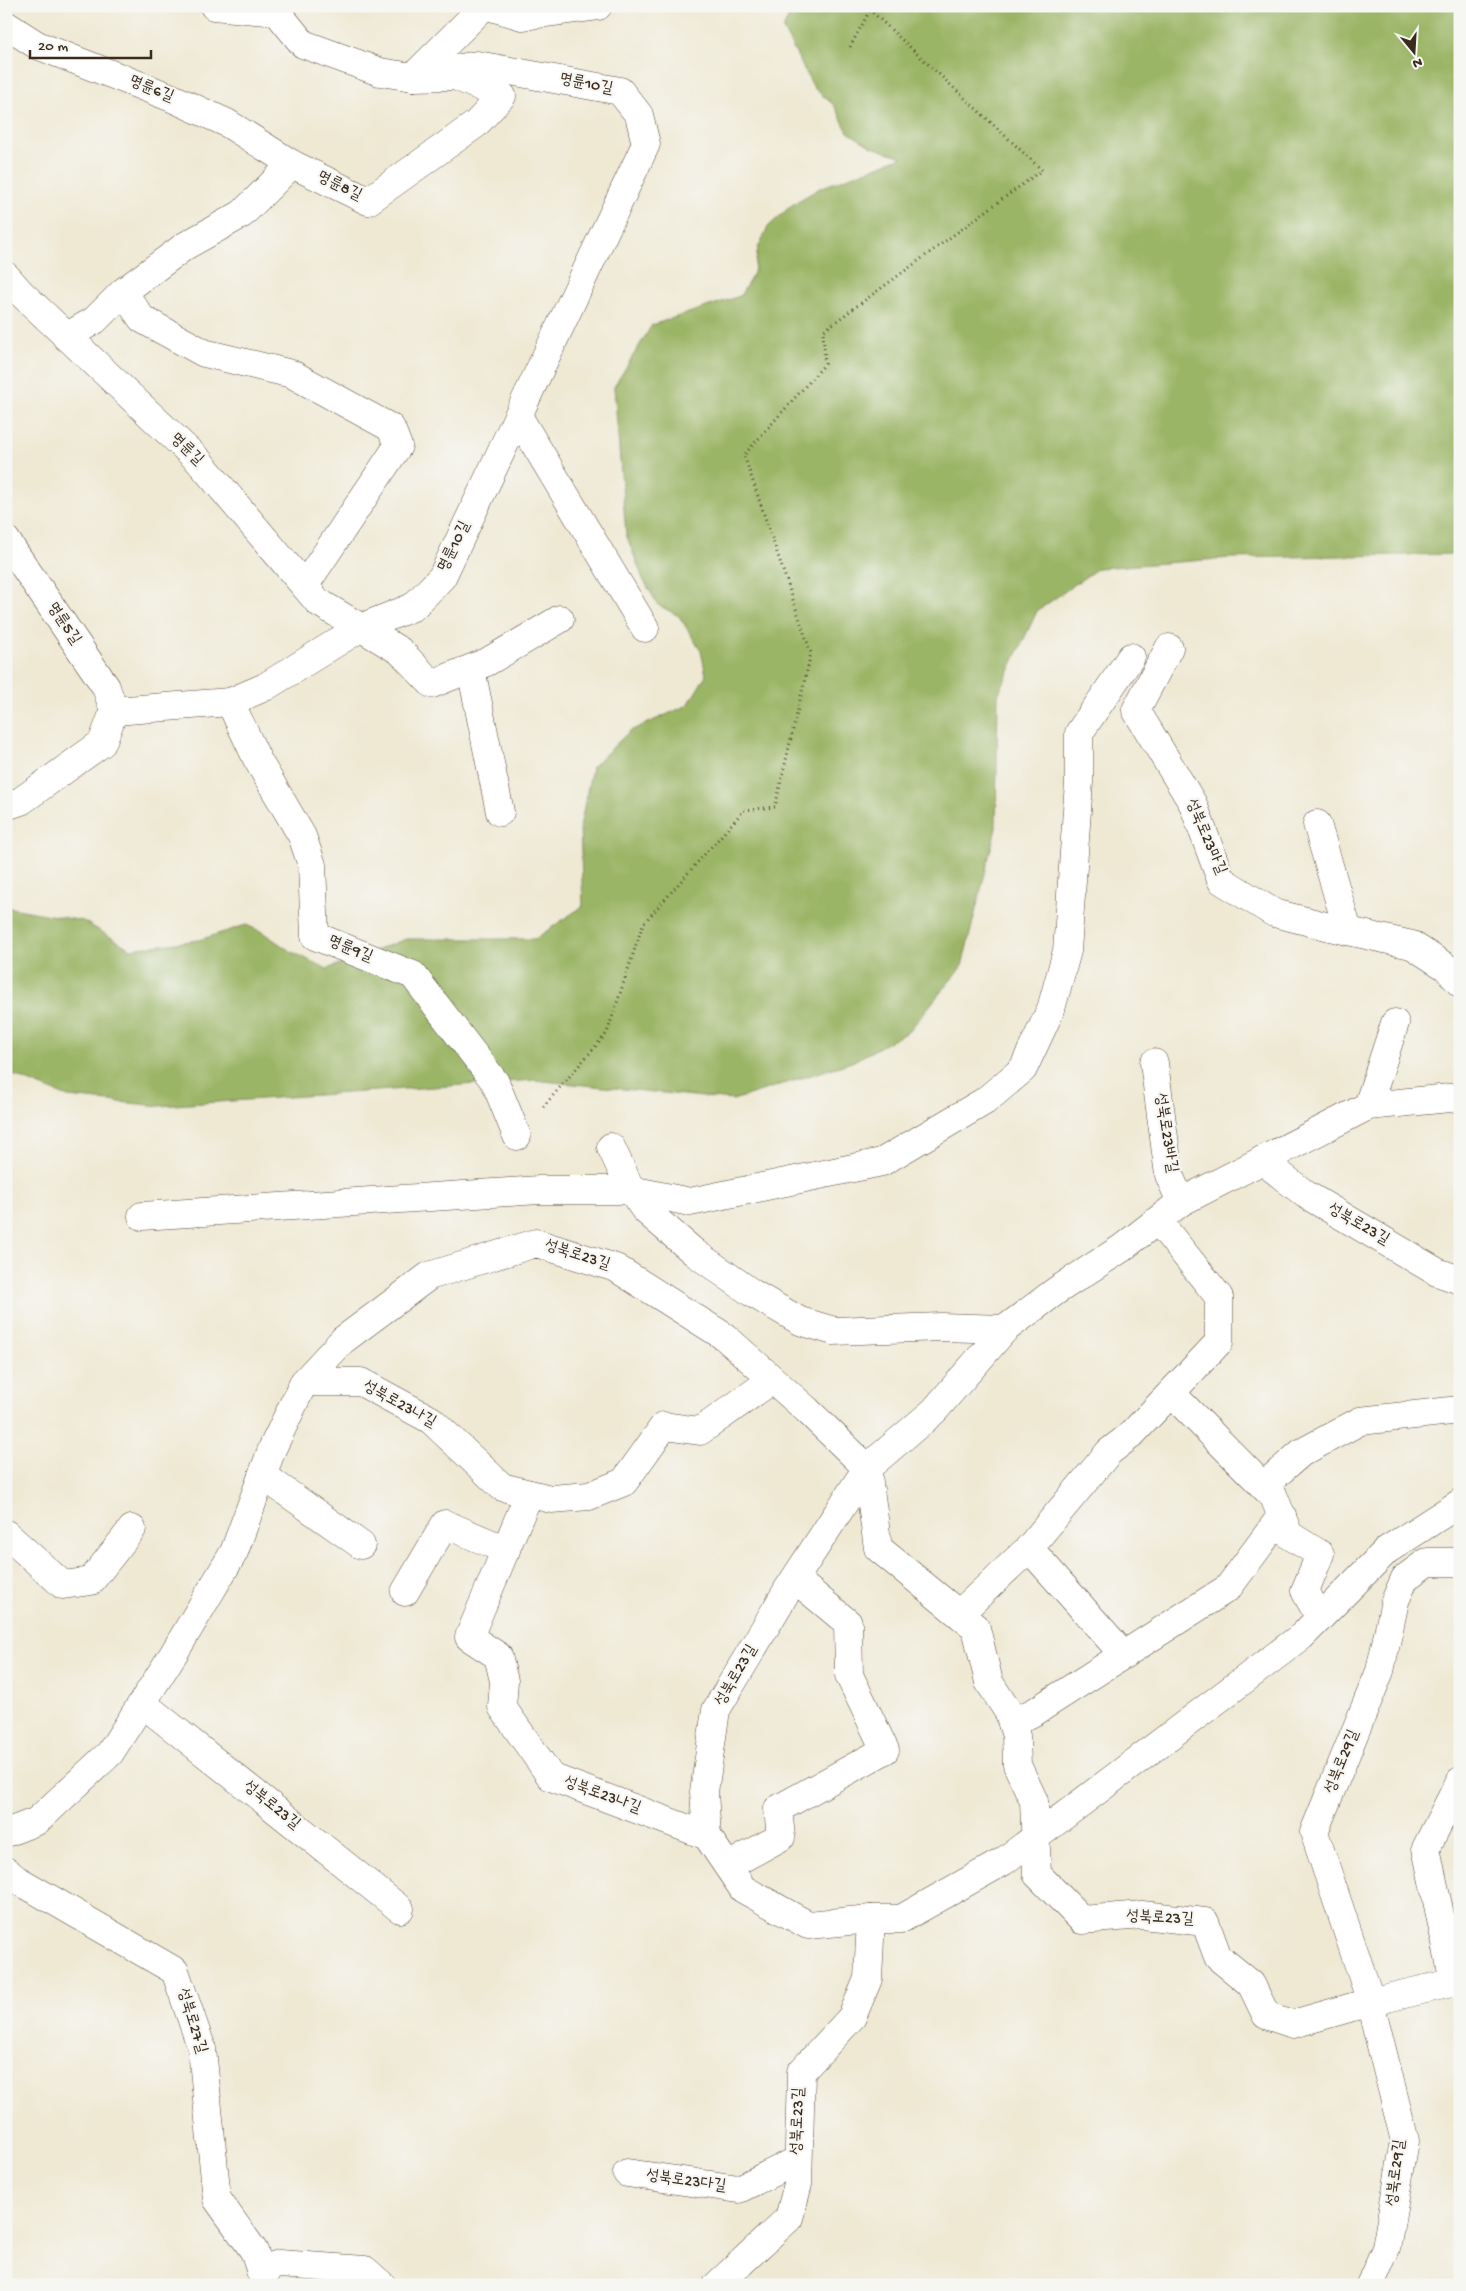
<svg xmlns="http://www.w3.org/2000/svg" width="1466" height="2291" font-family="'Gochi Hand','Poor Story',sans-serif">
<style>
.forest{fill:#9bb566;stroke:#6b7042}
.lines{fill:none;stroke-linecap:round;stroke-linejoin:round}
.minor-casing{stroke:#564739;stroke-width:29}
.path{stroke:#564739;stroke-width:3;stroke-dasharray:1 4;stroke-linecap:butt}
.minor{stroke:#fff;stroke-width:28}
.labels{text-anchor:middle;dominant-baseline:central;stroke-width:4.5;stroke-linejoin:round;paint-order:stroke}
.street-label{font-size:16px;fill:#3b2a1e;stroke:#f6f6f2}
</style>
<rect width="100%" height="100%" fill="#f6f6f2"/>
<filter id="ink" filterUnits="userSpaceOnUse"><feTurbulence type="fractalNoise" baseFrequency=".02" numOctaves="2"/><feDisplacementMap in="SourceGraphic" scale="10" xChannelSelector="R" yChannelSelector="G"/><feConvolveMatrix kernelMatrix="1 2 1 2 8 2 1 2 1" color-interpolation-filters="sRGB"/></filter>
<filter id="wash" filterUnits="userSpaceOnUse"><feTurbulence type="fractalNoise" baseFrequency=".0096" numOctaves="4" result="noise"/><feDisplacementMap in="SourceGraphic" scale="20" xChannelSelector="R" yChannelSelector="G"/><feGaussianBlur stdDeviation="1.12" result="paint"/><feColorMatrix in="noise" values="0 0 0 0 0 0 0 0 0 0 0 0 0 0 0 0 0 1.4 0 .05"/><feComposite in="paint" operator="in"/></filter>
<g filter="url(#wash)">
<rect width="100%" height="100%" fill="#efe9d4"/>
<!-- forest -->
<polygon class="forest" points="794,6 892,6 902,8 903,6 1460,6 1460,554 1231,558 1098,568 1037,611 998,695 996,828 962,966 909,1031 852,1062 733,1100 534,1080 160,1106 68,1097 6,1072 6,907 83,921 131,949 199,940 246,925 262,932 290,951 327,969 406,939 535,939 583,906 580,827 592,767 630,731 688,705 706,675 701,651 679,616 658,605 643,579 626,534 614,387 652,325 740,296 754,273 758,248 768,227 793,204 820,188 902,157 872,147 848,132 834,105 814,88 783,29"/>
</g>
<g filter="url(#ink)">
<g class="lines">
<!-- minor casing -->
<g class="minor-casing">
<g id="minor">
<polyline points="488,6 522,16 598,6"/>
<polyline points="6,25 37,45 172,98 227,123 292,164 368,201 476,124 502,96 455,76 413,77 380,72 303,44 277,12 214,6"/>
<polyline points="413,77 484,6"/>
<polyline points="6,276 21,293 198,460 318,602 400,651 432,684 487,662 560,619"/>
<polyline points="123,292 142,319 204,353 292,374 391,428 398,446 305,585"/>
<polyline points="66,337 95,320 123,292 185,246 242,214 292,164"/>
<polyline points="518,416 645,628"/>
<polyline points="6,540 106,687 114,711"/>
<polyline points="1169,648 1136,710 1193,804 1221,880 1274,913 1330,927 1412,945 1446,967 1460,983"/>
<polyline points="471,669 500,812"/>
<polyline points="230,702 257,759 302,836 312,865 315,936 413,975 495,1082 517,1136"/>
<polyline points="114,711 230,702 265,687 360,628 413,607 442,577 646,144 639,115 620,91 477,65 413,77"/>
<polyline points="6,806 21,801 102,743 114,711"/>
<polyline points="1317,824 1348,931"/>
<polyline points="1154,1063 1169,1175 1181,1202"/>
<polyline points="1460,1097 1368,1106 1181,1202 1122,1248 1056,1291 1005,1329 934,1411 867,1468 788,1589 716,1710 704,1792 707,1836 743,1889 808,1925 871,1919 901,1919 1004,1861 1302,1636 1387,1550 1460,1503"/>
<polyline points="1368,1106 1395,1023"/>
<polyline points="611,1147 631,1190 645,1210 695,1253 752,1293 800,1321 834,1331 941,1327 1005,1329"/>
<polyline points="1262,1160 1305,1194 1437,1272 1460,1280"/>
<polyline points="142,1216 539,1190 631,1190 690,1202 882,1162 985,1101 1023,1069 1051,1009 1067,951 1079,782 1079,733 1131,657"/>
<polyline points="304,1382 361,1382 431,1420 502,1487 551,1499 589,1496 624,1482 664,1426 700,1431 772,1380"/>
<polyline points="1171,1393 1274,1497 1289,1535 1320,1554 1305,1591 1320,1618"/>
<polyline points="262,1475 361,1545"/>
<polyline points="1263,1486 1301,1453 1360,1421 1460,1410"/>
<polyline points="529,1494 469,1637 498,1656 504,1681 502,1707 551,1777 707,1836"/>
<polyline points="6,1534 63,1585 91,1581 132,1529"/>
<polyline points="1029,1548 1124,1655"/>
<polyline points="405,1592 445,1524 506,1550"/>
<polyline points="959,1614 1029,1548 1109,1452 1131,1435 1219,1342 1219,1297 1158,1221"/>
<polyline points="142,1703 400,1909"/>
<polyline points="1012,1723 1036,1711 1228,1588 1282,1515"/>
<polyline points="6,1833 37,1821 110,1753 174,1653 234,1552 272,1449 304,1382 343,1340 429,1276 536,1243 616,1268 725,1337 807,1410 867,1468 878,1548 976,1628 989,1682 1009,1713 1012,1723 1016,1736 1017,1765 1034,1801 1037,1874 1082,1920 1142,1915 1205,1922 1218,1957 1251,1984 1266,2015 1293,2024 1370,2002 1460,1981"/>
<polyline points="728,1866 781,1837 778,1809 885,1750 849,1675 848,1623 795,1579"/>
<polyline points="6,1871 16,1879 175,1971 202,2049 217,2199 254,2251 265,2285"/>
<polyline points="1454,1982 1426,1848 1460,1781"/>
<polyline points="627,2173 739,2189 798,2160"/>
<polyline points="260,2270 279,2264 365,2270 382,2285"/>
<polyline points="717,2285 789,2218 798,2184 801,2072 852,2017 868,1979 871,1919"/>
<polyline points="1370,2285 1386,2248 1405,2141 1367,1990 1314,1832 1380,1671 1395,1601 1405,1578 1427,1562 1460,1562"/>
</g>
</g>
<!-- path -->
<g class="path">
<polyline points="850,47 870,10 882,6"/>
<polyline points="543,1107 607,1033 643,924 744,810 775,807 811,653 744,455 825,364 823,331 1042,170 870,10 872,6"/>
</g>
<!-- minor -->
<use href="#minor" class="minor"/>
</g>
</g>
<g class="labels">
<!-- street labels -->
<g class="street-label">
<text transform="translate(586 85) rotate(11)">명륜10길</text>
<text transform="translate(151 90) rotate(22)">명륜6길</text>
<text transform="translate(339 187) rotate(26)">명륜8길</text>
<text transform="translate(186 450) rotate(44)">명륜길</text>
<text transform="translate(455 547) rotate(-64)">명륜10길</text>
<text transform="translate(63 624) rotate(56)">명륜5길</text>
<text transform="translate(1205 837) rotate(67)">성북로23마길</text>
<text transform="translate(350 950) rotate(22)">명륜9길</text>
<text transform="translate(1165 1133) rotate(81)">성북로23바길</text>
<text transform="translate(1358 1225) rotate(30)">성북로23길</text>
<text transform="translate(577 1256) rotate(18)">성북로23길</text>
<text transform="translate(399 1405) rotate(29)">성북로23나길</text>
<text transform="translate(737 1676) rotate(-60)">성북로23길</text>
<text transform="translate(1343 1762) rotate(-68)">성북로29길</text>
<text transform="translate(602 1796) rotate(20)">성북로23나길</text>
<text transform="translate(271 1806) rotate(39)">성북로23길</text>
<text transform="translate(1160 1919) rotate(3)">성북로23길</text>
<text transform="translate(191 2021) rotate(73)">성북로27길</text>
<text transform="translate(799 2121) rotate(-88)">성북로23길</text>
<text transform="translate(1397 2173) rotate(-83)">성북로29길</text>
<text transform="translate(686 2182) rotate(8)">성북로23다길</text>
</g>
</g>
<!-- margin -->
<rect width="1466" height="2291" fill="none" stroke="#f6f6f2" stroke-width="25"/>
<!-- north arrow -->
<g transform="translate(1414 52) rotate(162)" stroke="#f6f6f2" stroke-width="4" paint-order="stroke">
<path d="M0-4L9 19L0 12L-9 19Z" fill="#3b2a1e"/>
<text y="-8" font-size="14" font-weight="bold" text-anchor="middle" fill="#3b2a1e">N</text>
</g>
<!-- scale -->
<path d="M30 50v8h121v-8" fill="none" stroke="#3b2a1e" stroke-width="2.5"/>
<text x="38" y="50" font-size="15" fill="#3b2a1e" stroke="#f6f6f2" stroke-width="4" paint-order="stroke">20 m</text>
</svg>
